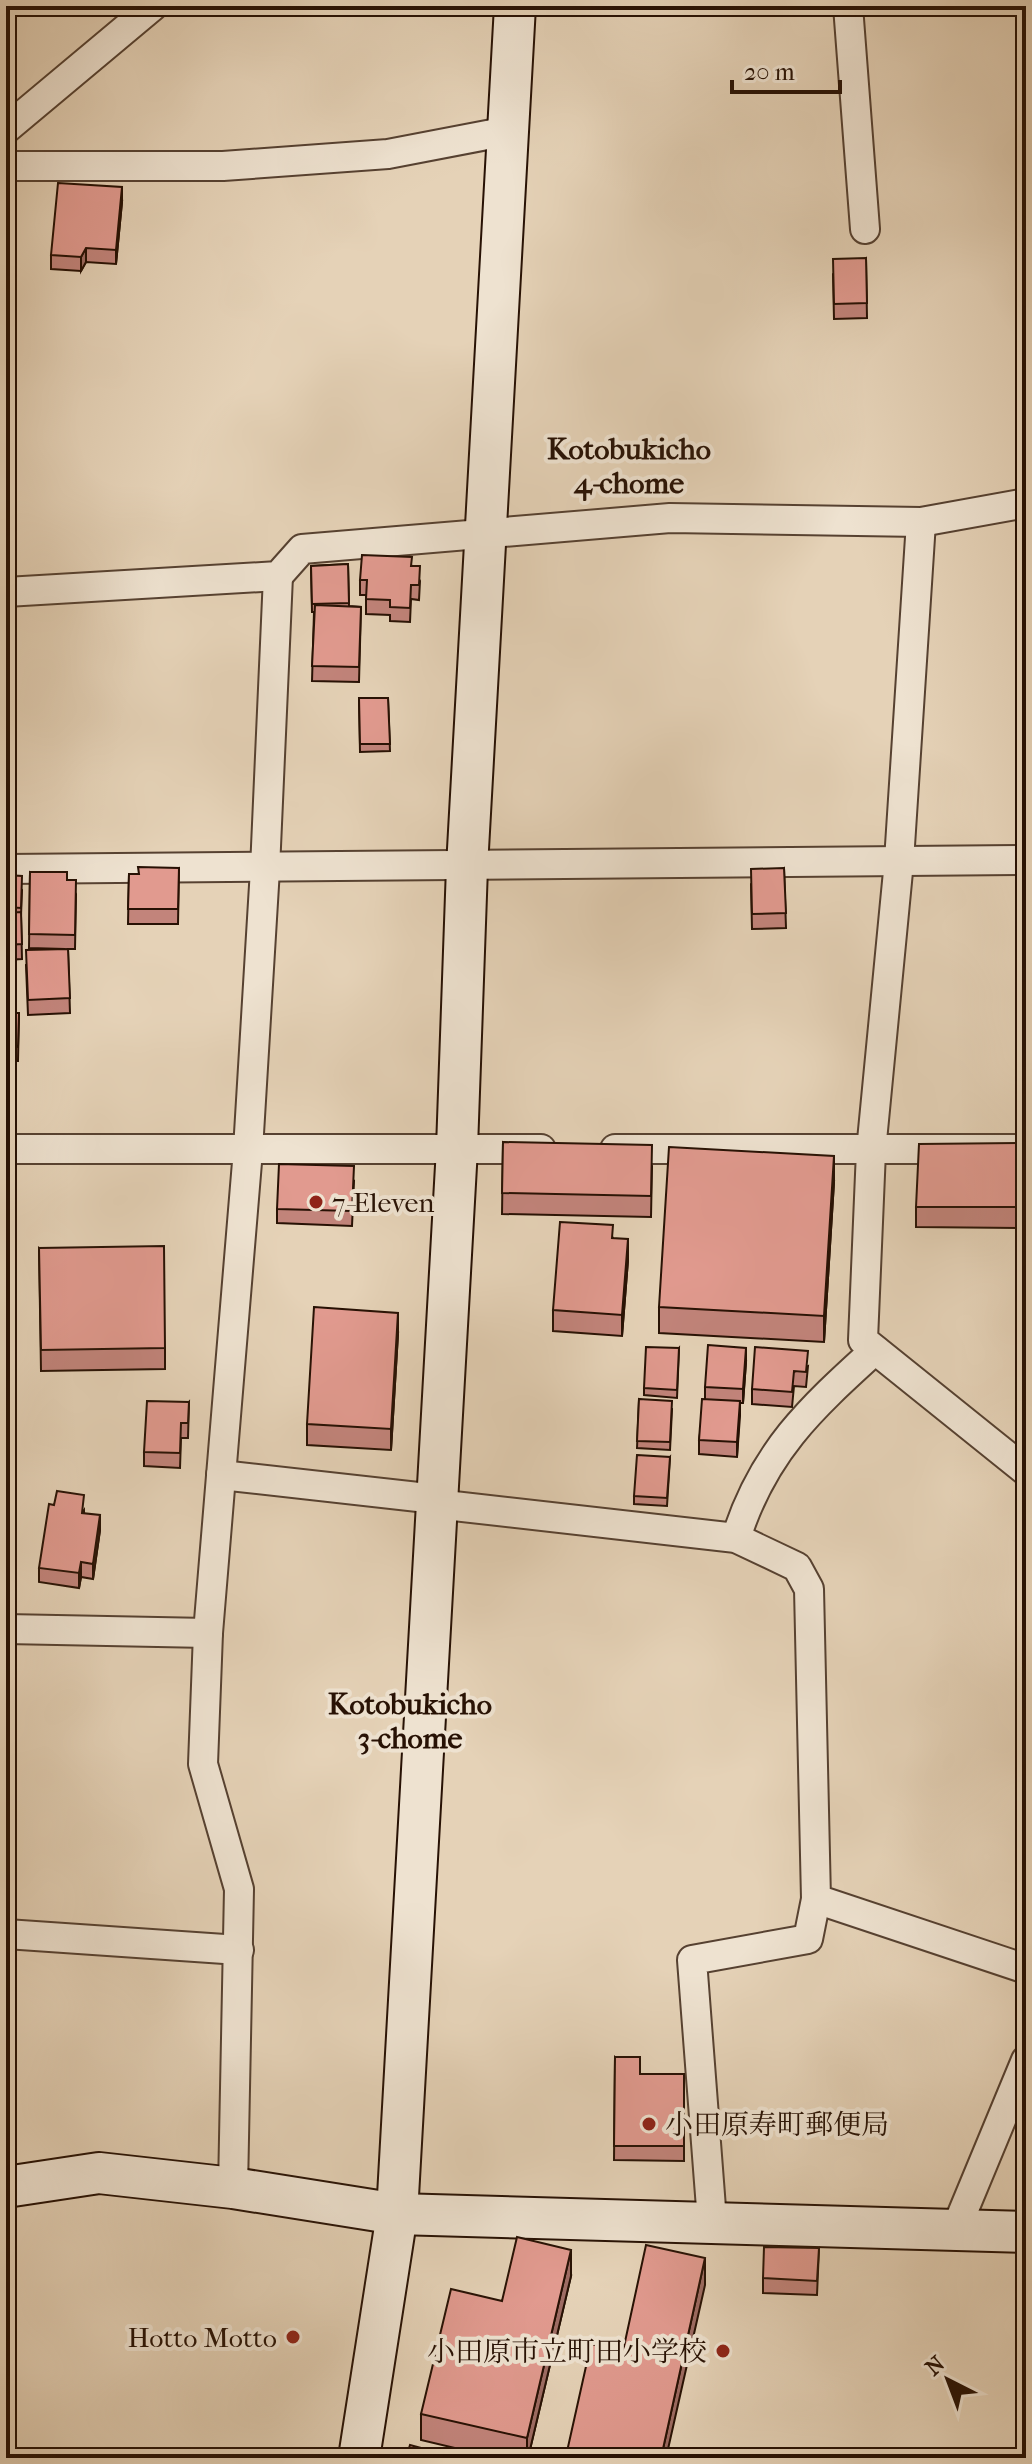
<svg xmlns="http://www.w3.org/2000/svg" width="1032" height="2464" font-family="'IM FELL French Canon','Noto Serif JP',serif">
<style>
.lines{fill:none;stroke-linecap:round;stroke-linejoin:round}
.street-casing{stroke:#564131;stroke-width:32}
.secondary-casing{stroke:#271104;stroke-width:44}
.street{stroke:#eee2d0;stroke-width:28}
.secondary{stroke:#eee2d0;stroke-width:40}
.wall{fill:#c2847b;stroke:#271104;stroke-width:2}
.shaded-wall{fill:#9e6c64;stroke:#271104;stroke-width:2}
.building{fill:#e19a8f;stroke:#271104;stroke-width:2}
.poi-dot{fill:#8f2418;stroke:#eee2d0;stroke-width:3}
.labels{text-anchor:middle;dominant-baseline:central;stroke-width:8;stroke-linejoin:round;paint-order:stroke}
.poi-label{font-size:28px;fill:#271104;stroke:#eee2d0;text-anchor:start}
.neighbourhood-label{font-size:30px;font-weight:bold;fill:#271104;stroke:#eee2d0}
</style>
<rect width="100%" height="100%" fill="#e5d2b7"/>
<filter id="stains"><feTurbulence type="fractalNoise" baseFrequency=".0025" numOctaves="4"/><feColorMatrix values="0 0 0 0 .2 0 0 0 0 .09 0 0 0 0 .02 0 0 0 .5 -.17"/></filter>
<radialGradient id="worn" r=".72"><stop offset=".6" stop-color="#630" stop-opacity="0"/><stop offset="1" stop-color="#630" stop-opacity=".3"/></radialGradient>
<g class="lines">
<!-- street casing -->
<g class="street-casing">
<g id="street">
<polyline points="848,6 865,229"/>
<polyline points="6,129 153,6"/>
<polyline points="6,166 223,166 388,154 508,131"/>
<polyline points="921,522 899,861 871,1151 863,1340 1026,1471"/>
<polyline points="6,592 278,576 302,549 670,518 921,522 1026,503"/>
<polyline points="6,869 1026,860"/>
<polyline points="6,1149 541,1149"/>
<polyline points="615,1149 1026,1149"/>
<polyline points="221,1475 436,1499"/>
<polyline points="436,1504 736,1538 797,1567 809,1589 816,1899 1026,1969"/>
<path d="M736,1538C763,1452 810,1409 875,1350"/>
<polyline points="6,1629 208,1633"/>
<polyline points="6,1934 239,1950"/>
<polyline points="233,2188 239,1889 203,1764 208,1633 248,1150 265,869 278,576"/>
<polyline points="712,2221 692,1960 808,1939 816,1899"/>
<polyline points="955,2231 1026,2060"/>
</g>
</g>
<!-- secondary casing -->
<g class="secondary-casing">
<g id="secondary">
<polyline points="6,2187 99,2173 233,2188 397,2214 1026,2232"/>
<polyline points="359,2458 397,2214 457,1148 467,867 515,6"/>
</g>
</g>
<!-- street -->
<use href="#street" class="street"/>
<!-- secondary -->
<use href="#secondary" class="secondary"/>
</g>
<!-- wall -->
<g class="wall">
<polygon points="122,202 116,264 86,262 81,271 51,269 51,255"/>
<polygon points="866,258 867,318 834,319 833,274"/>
<polygon points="348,564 349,606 361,607 359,682 312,681 314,612 312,612 311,566"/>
<polygon points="412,566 420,581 419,600 411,599 410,622 390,621 390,615 366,614 366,595 360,595 360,580"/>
<polygon points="359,698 388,698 390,751 360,752"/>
<polygon points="179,868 178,924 128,924 129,874 138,874"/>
<polygon points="784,868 786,928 752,929 751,884"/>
<polygon points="30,872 67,880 76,894 75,949 68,949 70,1013 28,1015 26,965 65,949 29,948"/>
<polygon points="6,875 22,890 21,916 22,959 6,960"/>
<polygon points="6,961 16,961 14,1013 19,1013 18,1061 6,1061"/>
<polygon points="503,1142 652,1166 651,1217 502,1214"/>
<polygon points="1026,1143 1026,1228 916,1227 916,1207"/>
<polygon points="354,1181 352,1226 277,1223 277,1209"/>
<polygon points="834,1182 824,1342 659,1333 659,1307"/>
<polygon points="613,1238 628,1260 622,1336 553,1331 553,1310"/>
<polygon points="39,1248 165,1348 165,1369 41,1371"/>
<polygon points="398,1334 391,1450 307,1445 307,1424"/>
<polygon points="679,1348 677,1398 644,1395 644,1388"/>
<polygon points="746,1362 743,1403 740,1403 737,1457 699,1454 699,1440 705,1399 705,1387"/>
<polygon points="808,1366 806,1387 794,1386 792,1407 752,1404 752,1389"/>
<polygon points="639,1399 672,1409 670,1450 637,1448"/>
<polygon points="189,1402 188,1438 181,1438 180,1468 144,1466 144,1452"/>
<polygon points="670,1457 667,1506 634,1504 634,1496"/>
<polygon points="84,1510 84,1513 100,1530 93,1579 81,1577 79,1588 39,1582 39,1568"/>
<polygon points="615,2057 640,2074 684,2074 684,2161 614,2160"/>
<polygon points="819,2248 817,2295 763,2293 763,2278"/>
<polygon points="571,2276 528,2458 497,2458 421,2440 421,2414 502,2301"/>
</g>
<!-- shaded-wall -->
<g class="shaded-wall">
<polygon points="122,187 122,202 116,264 116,250"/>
<polygon points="86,248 86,262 81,271 81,257"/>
<polygon points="834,1156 834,1182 824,1342 824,1316"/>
<polygon points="628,1239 628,1260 622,1336 622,1315"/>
<polygon points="398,1313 398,1334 391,1450 391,1429"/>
<polygon points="746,1348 746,1362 743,1403 743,1389"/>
<polygon points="740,1401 740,1416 737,1457 737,1442"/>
<polygon points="100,1515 100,1530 93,1579 93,1564"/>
<polygon points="81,1562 81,1577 79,1588 79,1573"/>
<polygon points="571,2250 571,2276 528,2458 527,2458 527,2438"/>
<polygon points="705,2258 705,2285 666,2458 661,2458"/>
</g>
<!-- building -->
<g class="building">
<polygon points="58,183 122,187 116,250 86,248 81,257 51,255"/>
<polygon points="866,258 867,303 834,304 833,259"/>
<polygon points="362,555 412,557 411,566 420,566 419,585 411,585 410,608 390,607 390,600 366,599 367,580 360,580"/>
<polygon points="348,564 349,603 312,604 311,566"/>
<polygon points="315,605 361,607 359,667 312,666"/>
<polygon points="359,698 388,698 390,744 360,744"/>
<polygon points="138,867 179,868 178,909 128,909 129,874 139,874"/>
<polygon points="784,868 786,913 752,914 751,869"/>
<polygon points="30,872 67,872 67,880 76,880 75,935 29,934"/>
<polygon points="6,875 22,876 21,908 6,907"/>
<polygon points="21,912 22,944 6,945 6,913"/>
<polygon points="68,949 70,998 28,1000 26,950"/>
<polygon points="6,961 16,961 14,1010 6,1010"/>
<polygon points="6,1013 19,1013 18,1047 6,1046"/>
<polygon points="503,1142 652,1145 651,1196 502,1193"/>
<polygon points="1026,1143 1026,1207 916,1207 919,1144"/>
<polygon points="669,1147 834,1156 824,1316 659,1307"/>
<polygon points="279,1164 354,1166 352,1211 277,1209"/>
<polygon points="560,1222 613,1225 612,1238 628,1239 622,1315 553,1310"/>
<polygon points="164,1246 165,1348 41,1350 39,1248"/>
<polygon points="314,1307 398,1313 391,1429 307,1424"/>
<polygon points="708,1345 746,1348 743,1389 705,1387"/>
<polygon points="646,1347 679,1348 677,1390 644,1388"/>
<polygon points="755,1347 808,1351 806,1372 794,1371 792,1392 752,1389"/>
<polygon points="639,1399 672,1401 670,1442 637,1441"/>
<polygon points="702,1399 740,1401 737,1442 699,1440"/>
<polygon points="147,1401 189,1402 188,1423 181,1423 180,1453 144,1452"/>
<polygon points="637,1455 670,1457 667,1498 634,1496"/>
<polygon points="57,1491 84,1495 82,1513 100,1515 93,1564 81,1562 79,1573 39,1568 49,1504 54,1505"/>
<polygon points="615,2057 640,2057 640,2074 684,2074 684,2146 614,2146"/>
<polygon points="517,2237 571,2250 527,2438 421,2414 451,2289 502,2301"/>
<polygon points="646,2245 705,2258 661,2458 576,2458 566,2456 591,2344 623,2351"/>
<polygon points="764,2247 819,2248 817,2281 763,2278"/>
<polygon points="410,2445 458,2458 406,2458"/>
</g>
<!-- markers -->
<g class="poi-dot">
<circle cx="316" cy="1202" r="8"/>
<circle cx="649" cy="2124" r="8"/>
<circle cx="293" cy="2337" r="8"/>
<circle cx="723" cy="2351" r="8"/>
</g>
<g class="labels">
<!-- poi labels -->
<g class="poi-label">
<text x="332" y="1202">7-Eleven</text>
<text x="665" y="2124">小田原寿町郵便局</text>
<text x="277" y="2337" text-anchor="end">Hotto Motto</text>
<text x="707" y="2351" text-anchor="end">小田原市立町田小学校</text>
</g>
<!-- neighbourhood labels -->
<g class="neighbourhood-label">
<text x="629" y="449">Kotobukicho<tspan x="629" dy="34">4-chome</tspan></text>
<text x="410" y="1704">Kotobukicho<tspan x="410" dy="34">3-chome</tspan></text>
</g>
</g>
<!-- margin -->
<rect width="1032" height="2464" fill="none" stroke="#e5d2b7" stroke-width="32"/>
<rect x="8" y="8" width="1016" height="2448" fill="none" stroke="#271104" stroke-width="4"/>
<rect x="16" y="16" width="1000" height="2432" fill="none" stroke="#271104" stroke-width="2"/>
<!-- north arrow -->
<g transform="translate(948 2380) rotate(318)" stroke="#eee2d0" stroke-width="6" paint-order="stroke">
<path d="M0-6L14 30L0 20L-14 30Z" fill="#271104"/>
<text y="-12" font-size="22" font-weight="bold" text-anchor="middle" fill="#271104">N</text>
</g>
<!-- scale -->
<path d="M732 80v12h108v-12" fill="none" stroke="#271104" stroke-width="4"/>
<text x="744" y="80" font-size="24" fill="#271104" stroke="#eee2d0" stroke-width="6" paint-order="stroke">20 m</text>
<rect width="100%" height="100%" filter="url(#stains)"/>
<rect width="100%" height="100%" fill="url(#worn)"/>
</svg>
